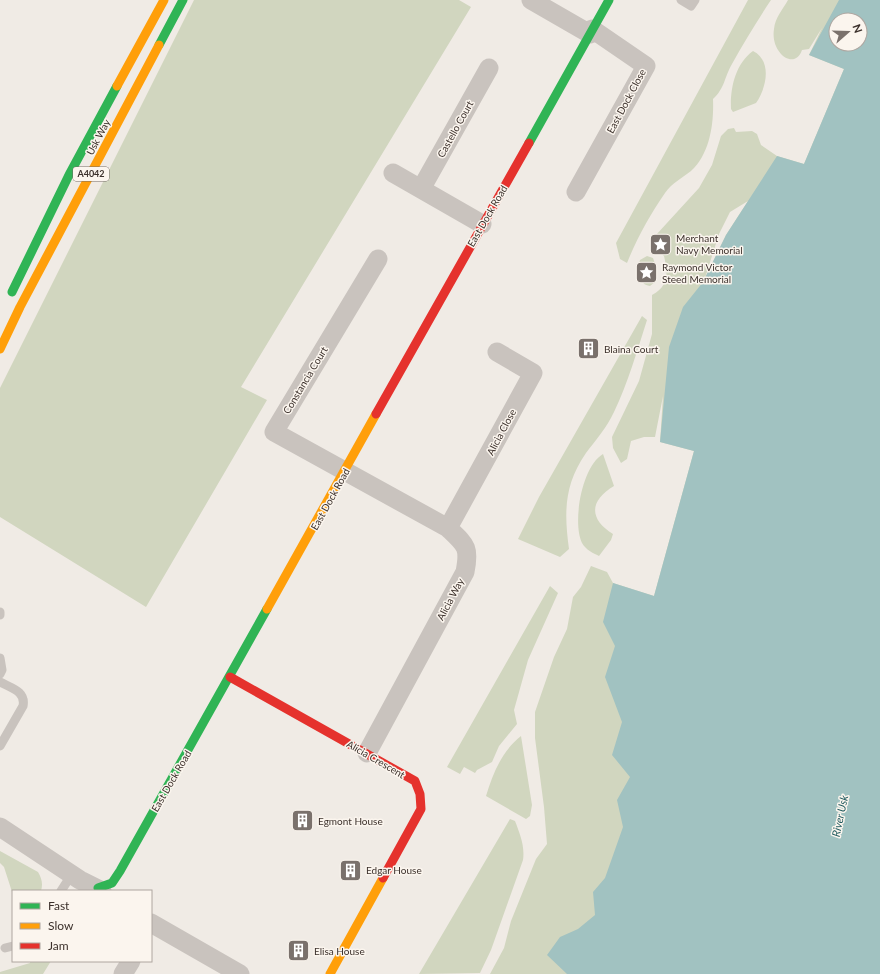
<svg xmlns="http://www.w3.org/2000/svg" width="880" height="974" font-family="Lato,sans-serif">
  <rect width="100%" height="100%" fill="#f0ebe5"/>
  <!-- green -->
  <path fill="#d1d6bf" fill-rule="evenodd" d="M194,0H459L471,7L241,387L267,400L146,607L0,517V388Z
    M748,0H771C757,21 744,42 732,64C724,78 725,88 713,99C714,123 710,154 691,171C682,178 672,183 665,193C650,215 637,238 627,263L620,259L616,243Z
    M788,0H880L677,974H490L504,948L511,921L536,859L547,844L544,807L535,738V712L554,657L567,629L573,597L581,587L591,566L607,572L613,583L654,596L694,451L660,442L663,396L655,437H644L631,441L627,459L621,463L613,448L612,437L639,381L652,334V295C669,286 668,273 664,256L654,248V240L656,235L699,188L712,165L721,136L728,129L734,128L736,132L752,131L757,134L761,145L777,156L804,164L844,69L809,55L822,28L809,49L802,50C795,71 770,53 774,29C775,18 783,9 788,0ZM836,20H860V44H836ZM748,201L726,235L705,278L719,234L730,212Z
    M753,51C773,61 766,89 756,103L733,112L731,109C730,89 735,64 753,51Z
    M647,256L653,258L657,270L656,281L650,286C638,285 637,269 640,260Z
    M642,316L647,320C637,351 628,383 614,412C607,427 596,440 586,453C564,485 564,512 569,549L560,557L518,539L539,497Z
    M603,454L614,486C589,501 589,519 613,534L611,540L599,556C593,553 586,550 582,543C572,522 582,466 603,454Z
    M550,586L558,593L528,660L514,710L517,724L499,746L492,762L477,770L475,773L464,767L460,774L447,767Z
    M521,736L532,805L530,816L526,819L486,796C493,773 502,751 521,736Z
    M510,819L515,821C520,834 525,846 523,860L491,950L480,973L419,974Z
    M0,851L38,872C42,879 43,884 41,891H13V895L4,867L0,863Z
    M30,961H51L43,974H0V972L30,963Z"/>
  <!-- water -->
  <path fill="#a1c2c1" fill-rule="evenodd" d="M839,0H880V974H567L547,955L560,937L578,929L595,915L593,892L605,878L623,827L617,800L630,777L612,755L622,722L605,677L615,646L603,622L613,583L654,596L694,451L660,442L669,347L683,307L703,282L726,235L777,156L804,164L844,69L809,55ZM836,20H860V44H836Z"/>
  <g fill="none" stroke-linecap="round" stroke-linejoin="round">
    <!-- lane -->
    <path stroke="#c9c3be" stroke-width="9" d="M681,0L691,6L695,0
      M0,612V615
      M0,658L2,670L0,674
      M0,682C11,688 26,691 23,706L0,746
      M61,891L72,874
      M5,948L13,946"/>
    <!-- street -->
    <path stroke="#c9c3be" stroke-width="19" d="M531,0L590,34
      M393,173L482,224
      M421,189L489,68
      M576,192L646,66L592,29
      M448,528L533,373L497,352
      M367,753L465,572C470,547 466,545 448,528L274,432L378,259
      M0,827L80,880L102,891
      M151,923L240,974
      M123,974L131,961"/>
    <!-- fast -->
    <path stroke="#30b455" stroke-width="9" d="M159,45L183,0
      M529,143L609,0
      M12,292L69,175L117,86
      M98,888L112,883L120,871L267,609"/>
    <!-- slow -->
    <path stroke="#ff9f0a" stroke-width="9" d="M117,86L164,0
      M0,349L20,307L159,45
      M267,609L376,414
      M330,974L383,878"/>
    <!-- jam -->
    <path stroke="#e5322d" stroke-width="9" d="M376,414L529,143
      M230,677L415,781L420,794L421,809L383,878"/>
  </g>
  <!-- icons -->
  <defs>
    <symbol id="sight-square" viewBox="-11 -11 22 22"><rect x="-9" y="-9" width="18" height="18" rx="4" fill="#7a716c" stroke="#fbf5ee"/><path d="M0-6L1.8-2.2L6-1.7L2.9 1.2L3.7 5.4L0 3.3L-3.7 5.4L-2.9 1.2L-6-1.7L-1.8-2.2Z" fill="#fff"/></symbol>
    <symbol id="building-square" viewBox="-11 -11 22 22"><rect x="-9" y="-9" width="18" height="18" rx="4" fill="#7a716c" stroke="#fbf5ee"/><path d="M-4-6H4V6H1V3H-1V6H-4ZM-2.5-4.3h1.7v1.8h-1.7ZM.8-4.3h1.7v1.8H.8ZM-2.5-1h1.7V.8h-1.7ZM.8-1h1.7V.8H.8Z" fill="#fff"/></symbol>
  </defs>
  <g fill-rule="evenodd">
    <use href="#sight-square" x="648" y="232" width="25" height="25"/>
    <use href="#sight-square" x="634" y="260" width="25" height="25"/>
    <use href="#building-square" x="576" y="336" width="25" height="25"/>
    <use href="#building-square" x="290" y="808" width="25" height="25"/>
    <use href="#building-square" x="338" y="858" width="25" height="25"/>
    <use href="#building-square" x="286" y="938" width="25" height="25"/>
  </g>
  <g text-anchor="middle" stroke-width="3" stroke-linejoin="round" paint-order="stroke">
    <!-- shield labels -->
    <rect fill="#fbf5ee" stroke="#756b66" stroke-width="1" x="73" y="167" width="36" height="14" rx="3"/>
    <g font-size="9" font-weight="bold" fill="#3b302b">
      <text x="91" y="177">A4042</text>
    </g>
    <!-- street labels -->
    <g font-size="10" fill="#3b302b" stroke="#fbf5ee">
      <text transform="translate(626 101) rotate(-62)" y="4">East Dock Close</text>
      <text transform="translate(455 129) rotate(-61)" y="4">Castello Court</text>
      <text transform="translate(98 137) rotate(-62)" y="4">Usk Way</text>
      <text transform="translate(487 216) rotate(-60)" y="4">East Dock Road</text>
      <text transform="translate(305 380) rotate(-59)" y="4">Constancia Court</text>
      <text transform="translate(501 432) rotate(-62)" y="4">Alicia Close</text>
      <text transform="translate(330 499) rotate(-61)" y="4">East Dock Road</text>
      <text transform="translate(450 599) rotate(-62)" y="4">Alicia Way</text>
      <text transform="translate(376 759) rotate(30)" y="4">Alicia Crescent</text>
      <text transform="translate(171 781) rotate(-60)" y="4">East Dock Road</text>
    </g>
    <!-- poi labels -->
    <g font-size="10" fill="#3b302b" stroke="#fbf5ee" text-anchor="start">
      <text x="676" y="242">Merchant<tspan x="676" dy="12">Navy Memorial</tspan></text>
      <text x="662" y="271">Raymond Victor<tspan x="662" dy="12">Steed Memorial</tspan></text>
      <text x="604" y="353">Blaina Court</text>
      <text x="318" y="825">Egmont House</text>
      <text x="366" y="874">Edgar House</text>
      <text x="314" y="955">Elisa House</text>
    </g>
    <!-- water labels -->
    <g font-size="11" font-style="italic" fill="#1f5a5e" stroke="#fbf5ee">
      <text transform="translate(840 816) rotate(-78)" y="4">River Usk</text>
    </g>
  </g>
  <!-- legend -->
  <rect x="12" y="890" width="140" height="72" fill="#fbf5ee" stroke="#aea6a0"/>
  <rect x="20" y="903" width="20" height="6" fill="#30b455" stroke="#aea6a0"/>
  <text x="48" y="910" font-size="12" fill="#3b302b">Fast</text>
  <rect x="20" y="923" width="20" height="6" fill="#ff9f0a" stroke="#aea6a0"/>
  <text x="48" y="930" font-size="12" fill="#3b302b">Slow</text>
  <rect x="20" y="943" width="20" height="6" fill="#e5322d" stroke="#aea6a0"/>
  <text x="48" y="950" font-size="12" fill="#3b302b">Jam</text>
  <!-- north arrow -->
  <g transform="translate(848 32) rotate(70)"><circle r="19" fill="#fbf5ee" stroke="#aea6a0"/>
  <path d="M0-3L7 15L0 10L-7 15Z" fill="#7a716c"/>
  <text y="-6" font-size="11" font-weight="bold" text-anchor="middle" fill="#3b302b">N</text>
  </g>
</svg>
